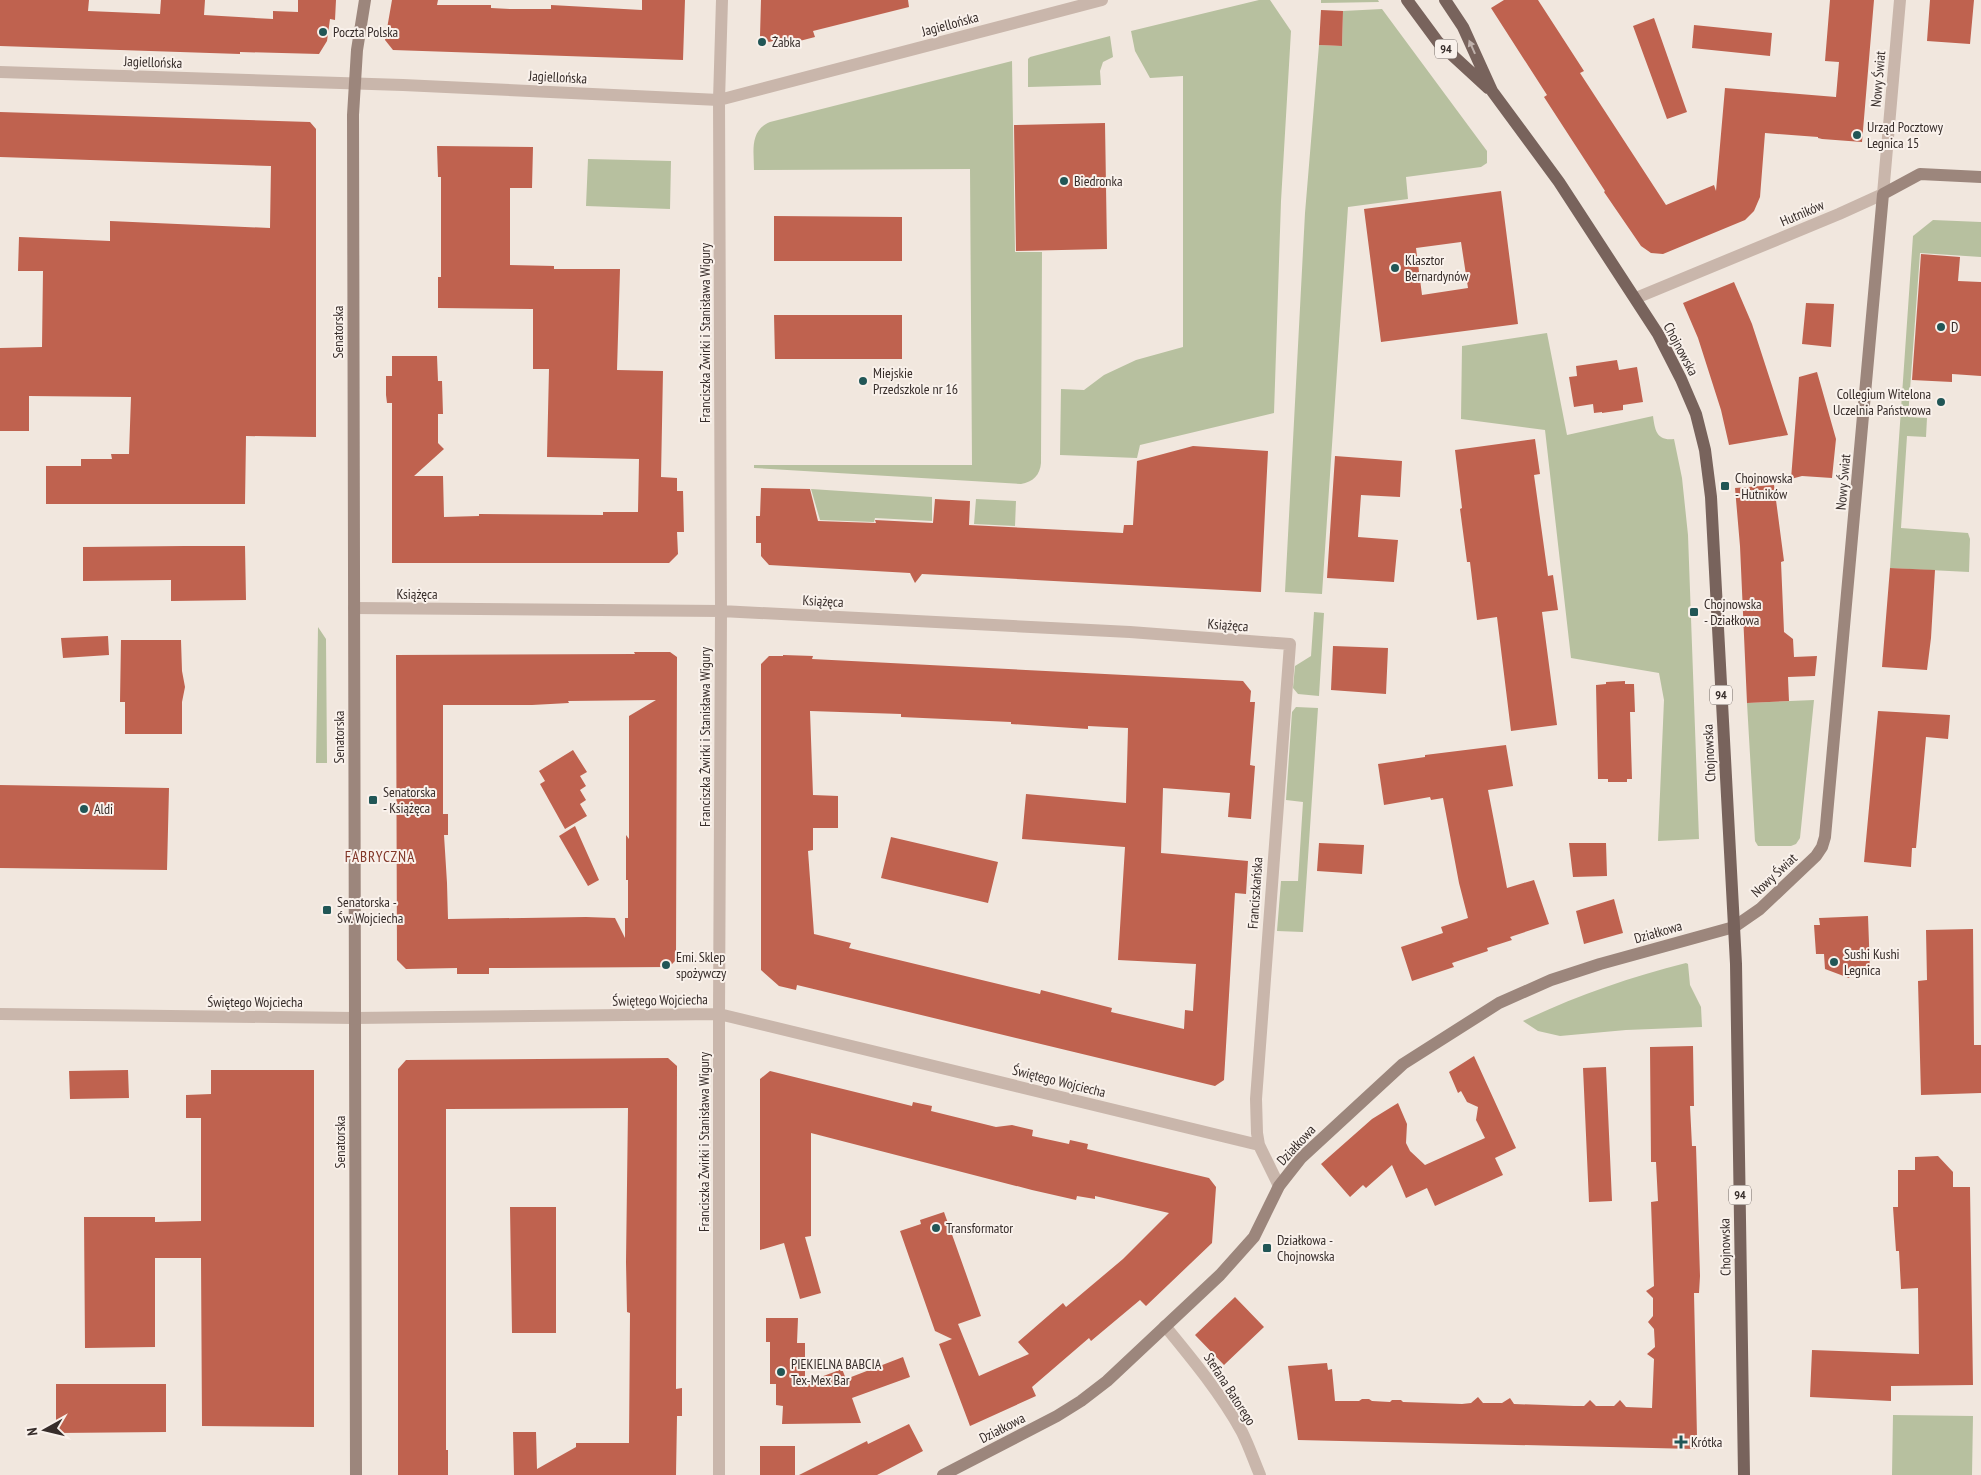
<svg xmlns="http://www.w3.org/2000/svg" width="1981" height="1475" font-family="'PT Sans Narrow',sans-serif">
  <rect width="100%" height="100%" fill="#f1e7de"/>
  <!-- green -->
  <path fill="#b7c09f" d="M1259,0H1270L1291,31L1281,201L1274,413L1140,445L1137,458L1060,455L1061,389L1084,390L1104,375L1136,360L1183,347V76L1150,78L1135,51L1131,31Z
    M1321,0H1378L1379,2L1321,3Z
    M1382,9L1487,151V163L1481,167L1406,177L1408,199L1348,207L1322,594L1285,592L1305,213L1319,45L1342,46L1343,11Z
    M1110,36L1113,57L1103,62L1100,71L1101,85L1028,87V59L1030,57Z
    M1012,61L1015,252H1042L1041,463C1040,475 1033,482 1021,484L754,468V465H972L970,169L754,170C754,152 749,131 770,122Z
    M588,159L671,161L670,209L586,206Z
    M1933,220L1981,222V257L1920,253L1908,417L1927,418L1926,437L1907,436L1901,528L1968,533L1970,539L1969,572L1890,568L1913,236Z
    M1547,333L1567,435L1653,416C1655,431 1657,441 1674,439L1682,478L1688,535L1699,839L1658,841L1664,700L1659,673L1571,658L1545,430L1461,419L1462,346Z
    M811,489L932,497V521L875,518L874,522L820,520Z
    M976,499L1016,501L1015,526L974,524Z
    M1314,612L1324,613L1319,696L1298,694L1293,688L1295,666L1311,656Z
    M318,627L326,639L327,763H316Z
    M1814,700L1800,838L1796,844L1791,846H1758L1755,841L1747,703Z
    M1296,707L1318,708L1303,932L1277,931L1281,881H1298L1303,802L1286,800L1292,712Z
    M1686,963L1688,964L1690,985L1701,1007L1702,1027L1626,1030L1560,1036L1538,1031L1523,1021C1576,996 1630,977 1686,963Z
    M1893,1415L1973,1416L1972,1475H1892Z"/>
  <!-- building -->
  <path fill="#bf624f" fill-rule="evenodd" d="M0,0H89L88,11L160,14L161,0H205L204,15L273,19V11L298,12V0H336L335,20L330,19L327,41L319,54L240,52V54L0,46Z
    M392,0H438L437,5H491V8L510,9H551V5L642,10V0H685L683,60L393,50L385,40Z
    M761,0H908L909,7L813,31L815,37L788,44L786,38L769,42L760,36Z
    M1504,0H1538L1584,71L1580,73L1666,205L1714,185L1716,191L1725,88L1836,97L1839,62L1825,61L1830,0H1874L1862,142L1822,139L1818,138V137L1765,133L1760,197L1754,211L1745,220L1663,254L1651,253L1641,246L1604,192L1605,191L1544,97L1547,95L1491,8Z
    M1930,0H1974L1970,44L1927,41Z
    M1321,10L1343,11L1342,46L1319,45Z
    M1654,18L1687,112L1667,119L1633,26Z
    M1694,25L1772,33L1770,56L1692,48Z
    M0,112L310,122L316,129V437L246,436L245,504H46V466H81V459H112L111,454H129L131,397L29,396V431H0V348L42,347L43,271H18L19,237L110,241V221L270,228L271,166L0,157Z
    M1105,123L1107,249L1016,251L1014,125Z
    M437,146L533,147L532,188H510V265L554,266V269H620L617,370L663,371L661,477L677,478V491H683L684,532H677L678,554L669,563H392V403H387L386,395V376H392V356H437L438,381H442L443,414H438V443L444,449L414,476H443L444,517L479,516V514L603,515V512H638L639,459L547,457L549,369H533V309L438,308V277H441V177H438Z
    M1501,191L1518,324L1381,342L1364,209ZM1461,242L1468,288L1422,295L1416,248Z
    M774,216L902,217V261H774Z
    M1921,254L1960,257L1958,281L1981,282V376L1952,374V382L1912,380Z
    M1734,282L1752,324L1788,435L1729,445L1721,410L1698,338L1683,303Z
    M1806,303L1834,304L1831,347L1802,344Z
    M774,315H902V359H775Z
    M1617,360L1619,370L1637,367L1643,402L1623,405V410L1602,413V412L1594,413L1593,404L1574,407L1569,377L1577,376L1576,366Z
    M1817,372L1836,439L1832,478L1802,476L1791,479L1799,377Z
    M1535,439L1540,474L1534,475L1548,576L1553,575L1558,610L1542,612L1557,725L1511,731L1497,617L1477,620L1470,562H1467L1460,509L1462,508L1455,450Z
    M1193,446L1268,451L1261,592L922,574L915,583L910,573L769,565L761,556V543H756V516H760L761,488L810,489L818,521L876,523L875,520L933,523L935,499L952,500L970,501L969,525L1123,533L1124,525H1133L1137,461Z
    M1335,456L1402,461L1400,497L1361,495L1358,537L1398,540L1394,582L1327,578Z
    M1774,485L1784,561L1781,562L1784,632L1793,639L1794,657L1817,656L1815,676L1788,677L1789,701L1747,703L1740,546L1735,488Z
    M184,546H245L246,600L171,601V580L83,581V547Z
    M1890,568L1935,570L1931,638L1927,670L1882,667Z
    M108,636L109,655L63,658L61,638Z
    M121,640H181L182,671L185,687L182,702V734H125V702H120Z
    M1333,646L1388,648L1386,694L1331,690Z
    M634,652H670L677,657L676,960L669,967L489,968V974H457V968L406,969L397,960L396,655L635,654ZM656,700L629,716V839L626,835V880H628V918H625V938L615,918L586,917L448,919L447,883L444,835H448V814H443V705H532L569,703L568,701Z
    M783,655L813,656L812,659L1243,681L1251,691L1250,702H1255L1250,765L1255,766L1251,819L1228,817L1230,793L1163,788L1161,853L1248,861L1246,894L1235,893L1224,1080L1215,1086L797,985L796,990L779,986L761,970V664L769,656H783ZM810,711L901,714V717L1011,722V724L1088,729V726L1128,728L1126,803L1026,794L1022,839L1125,847L1118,960L1196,964L1193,1011L1185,1010L1184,1029L1111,1012L1112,1008L1041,990L1040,994L849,948L851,943L814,934L808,851L813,850V828H838V796L813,795Z
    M1625,681V684H1634L1635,712H1630L1632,779H1627V782H1608V779H1598L1596,685L1606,684V682Z
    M1878,711L1950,715L1948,739L1926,737L1916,848H1912L1911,867L1864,862Z
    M1506,745L1513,786L1488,790L1507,888L1534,880L1549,924L1510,937L1512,940L1487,948L1488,951L1452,963L1454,967L1412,981L1401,947L1443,933L1441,927L1468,918L1459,883L1443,798L1431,800L1430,797L1384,805L1378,764L1425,757V755Z
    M573,750L587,772L580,776L586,786L580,790L586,800L580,804L587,816L565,829L540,784L545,781L539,771Z
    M0,785L169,788L167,870L0,868Z
    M575,826L599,880L588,886L559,836Z
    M891,837L998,862L988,903L881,878Z
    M1319,843L1364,845L1362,874L1317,871Z
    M1569,843H1606L1607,876L1573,877Z
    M1614,899L1623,933L1584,944L1576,911Z
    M1868,916L1870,971L1852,972L1849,978L1825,969L1824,954H1816L1814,925H1820L1819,918Z
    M1973,929L1974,1045H1981V1093L1921,1095L1918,981L1927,980L1926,930Z
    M1693,1046L1694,1106H1690L1692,1146H1696L1700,1276L1699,1293H1694L1697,1438L1695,1449L1298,1440L1288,1366L1327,1363L1328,1370L1332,1369L1335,1401H1359L1362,1399H1369L1372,1401L1390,1402L1392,1400H1401L1403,1402L1462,1404L1471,1403L1478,1397L1483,1403H1502L1510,1398L1514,1404L1574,1406H1584L1590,1400L1596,1406H1614L1620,1400L1626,1407L1652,1408L1654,1359L1647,1354L1655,1347L1654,1329L1648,1322L1653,1316V1298L1646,1291L1654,1286L1651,1202L1658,1201L1656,1162H1651L1650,1047Z
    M1474,1056L1516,1148L1495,1158L1503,1175L1435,1206L1427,1188L1406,1198L1392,1165L1366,1188L1363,1185L1350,1197L1321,1164L1372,1119L1398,1103L1407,1124L1406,1143L1410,1151L1425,1165L1485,1138L1476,1120L1478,1107L1467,1102L1461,1091L1458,1093L1449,1072Z
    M668,1058L677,1066L676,1389L682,1388V1416H677L676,1475H514L513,1432H536L537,1469L576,1447V1443H629L630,1313L627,1312L626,1262L628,1108L446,1109V1450H448V1475H398V1069L406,1060Z
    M1606,1067L1612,1201L1589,1202L1583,1068Z
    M128,1070L129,1098L70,1099L69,1071Z
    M211,1070H314V1427L202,1426L201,1258H155V1347L85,1348L84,1217H155V1222L201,1221V1118H186V1095L211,1094Z
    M770,1071L912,1106L913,1102L932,1106L931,1111L996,1127L1012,1125L1033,1130L1032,1136L1069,1144L1070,1140L1088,1144L1087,1149L1209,1178L1216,1187L1212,1243L1146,1306L1140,1300L1091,1341L1089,1338L1032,1387L1036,1396L970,1426L939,1344L952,1339L935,1331L900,1231L921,1224L920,1220L944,1212L981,1316L958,1324L979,1376L1029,1354L1018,1342L1063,1303L1066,1307L1123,1259L1169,1213L1095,1196V1199L1077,1196L1076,1200L1032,1190L811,1133V1236L805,1237L821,1293L800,1299L784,1243L760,1250V1079Z
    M1938,1156L1953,1172V1187H1970L1973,1385L1891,1386V1401L1810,1397L1812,1350L1919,1354L1918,1288L1901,1289L1899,1251H1896L1893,1207H1898V1170H1915V1157Z
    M510,1207H556V1333H512Z
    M1235,1297L1264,1327L1224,1365L1195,1335Z
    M766,1318H798L797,1343H805V1383L842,1369L846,1379L903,1357L910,1377L852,1398L861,1423L782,1424L783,1406L776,1405V1384H770V1342H766Z
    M56,1384H166V1432L56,1433Z
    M909,1424L923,1451L877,1475H799L867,1441L868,1444Z
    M760,1446H795V1475H760Z"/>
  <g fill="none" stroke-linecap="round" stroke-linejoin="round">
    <!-- street -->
    <path stroke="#c9b6ab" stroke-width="12" d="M0,72L403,85L719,100L1102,0
      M1636,298L1839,214L1883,194L1900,0
      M354,608L721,611L1130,632L1290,644L1256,1099L1257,1133L1259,1145
      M0,1014L354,1018L719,1014L1259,1145L1279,1186
      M1165,1326C1193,1360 1221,1394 1242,1432C1249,1446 1254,1461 1260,1475
      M719,1475V1014L721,611L719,100L722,0"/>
    <!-- secondary -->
    <path stroke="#9c867c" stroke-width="12" d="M356,1475L353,115L357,50L365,0
      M943,1475L1057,1416L1081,1401L1107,1381L1220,1275L1254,1237L1279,1186L1301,1158L1403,1064L1499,1003L1551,980L1600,964L1734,927L1760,909L1816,856L1822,847L1825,837L1883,194L1920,174L1981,177"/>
    <!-- primary -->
    <path stroke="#78635c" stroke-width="12" d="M1407,0L1438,42L1488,88
      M1445,0L1463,27L1492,91L1559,182L1658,334L1681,379L1696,414L1705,450L1711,497L1736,964L1744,1475"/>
  </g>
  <!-- one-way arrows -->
  <defs><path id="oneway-solid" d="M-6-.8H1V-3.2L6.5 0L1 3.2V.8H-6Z" transform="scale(1.25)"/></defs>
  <use fill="#bfb1ab" href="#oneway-solid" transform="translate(1472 47) rotate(-114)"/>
  <!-- markers -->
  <g fill="#215656" stroke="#f9f1eb" stroke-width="2">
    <circle cx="323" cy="32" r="5"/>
    <circle cx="762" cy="42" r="5"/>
    <circle cx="1857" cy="135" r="5"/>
    <circle cx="1064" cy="181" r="5"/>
    <circle cx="1395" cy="268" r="5"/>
    <circle cx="1941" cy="327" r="5"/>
    <circle cx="863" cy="381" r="5"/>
    <circle cx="1941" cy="402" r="5"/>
    <rect x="1720" y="481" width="10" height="10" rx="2.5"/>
    <rect x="1689" y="607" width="10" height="10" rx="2.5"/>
    <rect x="368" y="795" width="10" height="10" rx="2.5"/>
    <circle cx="84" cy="809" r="5"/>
    <rect x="322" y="905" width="10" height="10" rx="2.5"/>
    <circle cx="1834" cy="962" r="5"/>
    <circle cx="666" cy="965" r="5"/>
    <circle cx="936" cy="1228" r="5"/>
    <rect x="1262" y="1243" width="10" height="10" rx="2.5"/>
    <circle cx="781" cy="1372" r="5"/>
    <path d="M1678.5 1434.5h5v5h5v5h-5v5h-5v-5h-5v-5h5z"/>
  </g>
  <g text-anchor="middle" stroke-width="4" stroke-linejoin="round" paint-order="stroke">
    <!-- shield labels -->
    <g fill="#f9f1eb" stroke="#716864" stroke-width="1">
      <rect x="1435" y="39.5" width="22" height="19" rx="4"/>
      <rect x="1710" y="685.5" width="22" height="19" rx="4"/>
      <rect x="1729" y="1185.5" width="22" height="19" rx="4"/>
    </g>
    <g font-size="12" font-weight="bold" fill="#372d2a">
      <text x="1446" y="53">94</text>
      <text x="1721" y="699">94</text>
      <text x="1740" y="1199">94</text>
    </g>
    <!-- street labels -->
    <g font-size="14" fill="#372d2a" stroke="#f9f1eb">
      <text transform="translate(950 24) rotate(-15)" y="5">Jagiellońska</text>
      <text transform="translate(153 62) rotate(2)" y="5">Jagiellońska</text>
      <text transform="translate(558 77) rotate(3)" y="5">Jagiellońska</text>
      <text transform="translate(1878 79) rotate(-85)" y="5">Nowy Świat</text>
      <text transform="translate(1802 213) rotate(-23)" y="5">Hutników</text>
      <text transform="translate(338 332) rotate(-90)" y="5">Senatorska</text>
      <text transform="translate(705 333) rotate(-90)" y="5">Franciszka Żwirki i Stanisława Wigury</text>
      <text transform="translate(1681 349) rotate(62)" y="5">Chojnowska</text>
      <text transform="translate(1843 482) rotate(-85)" y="5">Nowy Świat</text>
      <text x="417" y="599">Książęca</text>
      <text transform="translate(823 601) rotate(3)" y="5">Książęca</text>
      <text transform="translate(1228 625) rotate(4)" y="5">Książęca</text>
      <text transform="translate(339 737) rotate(-90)" y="5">Senatorska</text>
      <text transform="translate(705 737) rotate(-90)" y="5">Franciszka Żwirki i Stanisława Wigury</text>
      <text transform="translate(1709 753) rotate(-93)" y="5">Chojnowska</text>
      <text transform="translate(1774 875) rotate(-43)" y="5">Nowy Świat</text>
      <text transform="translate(1255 893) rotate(-86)" y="5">Franciszkańska</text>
      <text transform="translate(1658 932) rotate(-16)" y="5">Działkowa</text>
      <text transform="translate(660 1000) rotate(-1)" y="5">Świętego Wojciecha</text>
      <text x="255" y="1007">Świętego Wojciecha</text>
      <text transform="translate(1059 1081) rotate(14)" y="5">Świętego Wojciecha</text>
      <text transform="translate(340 1142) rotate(-90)" y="5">Senatorska</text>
      <text transform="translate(704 1142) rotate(-90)" y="5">Franciszka Żwirki i Stanisława Wigury</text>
      <text transform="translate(1296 1145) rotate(-47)" y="5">Działkowa</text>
      <text transform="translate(1725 1247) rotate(-91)" y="5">Chojnowska</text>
      <text transform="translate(1230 1389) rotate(57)" y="5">Stefana Batorego</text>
      <text transform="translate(1002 1428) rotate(-27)" y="5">Działkowa</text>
    </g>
    <!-- poi labels -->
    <g font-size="14" fill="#372d2a" stroke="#f9f1eb" text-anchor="start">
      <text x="333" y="37">Poczta Polska</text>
      <text x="772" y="47">Żabka</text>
      <text x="1867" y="132">Urząd Pocztowy<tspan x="1867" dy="16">Legnica 15</tspan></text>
      <text x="1074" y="186">Biedronka</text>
      <text x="1405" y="265">Klasztor<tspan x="1405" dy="16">Bernardynów</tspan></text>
      <text x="1951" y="332">D</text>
      <text x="873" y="378">Miejskie<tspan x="873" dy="16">Przedszkole nr 16</tspan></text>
      <text x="1931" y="399" text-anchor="end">Collegium Witelona<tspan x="1931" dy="16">Uczelnia Państwowa</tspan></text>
      <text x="1735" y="483">Chojnowska<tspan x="1735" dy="16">- Hutników</tspan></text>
      <text x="1704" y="609">Chojnowska<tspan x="1704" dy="16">- Działkowa</tspan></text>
      <text x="383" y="797">Senatorska<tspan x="383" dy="16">- Książęca</tspan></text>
      <text x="94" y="814">Aldi</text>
      <text x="337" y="907">Senatorska -<tspan x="337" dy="16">Św. Wojciecha</tspan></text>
      <text x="1844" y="959">Sushi Kushi<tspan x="1844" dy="16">Legnica</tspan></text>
      <text x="676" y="962">Emi. Sklep<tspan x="676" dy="16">spożywczy</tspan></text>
      <text x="946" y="1233">Transformator</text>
      <text x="1277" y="1245">Działkowa -<tspan x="1277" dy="16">Chojnowska</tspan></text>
      <text x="791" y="1369">PIEKIELNA BABCIA<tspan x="791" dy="16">Tex-Mex Bar</tspan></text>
      <text x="1691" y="1447">Krótka</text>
    </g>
    <!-- neighbourhood labels -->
    <g font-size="15" letter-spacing="1" fill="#813627" stroke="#f9f1eb">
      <text x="380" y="862">FABRYCZNA</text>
    </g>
  </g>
  <!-- north arrow -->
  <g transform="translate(45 1430) rotate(262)" stroke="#f9f1eb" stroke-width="4" paint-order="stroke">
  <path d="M0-4L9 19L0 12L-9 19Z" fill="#372d2a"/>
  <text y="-8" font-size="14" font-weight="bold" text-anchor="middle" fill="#372d2a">N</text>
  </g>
</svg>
